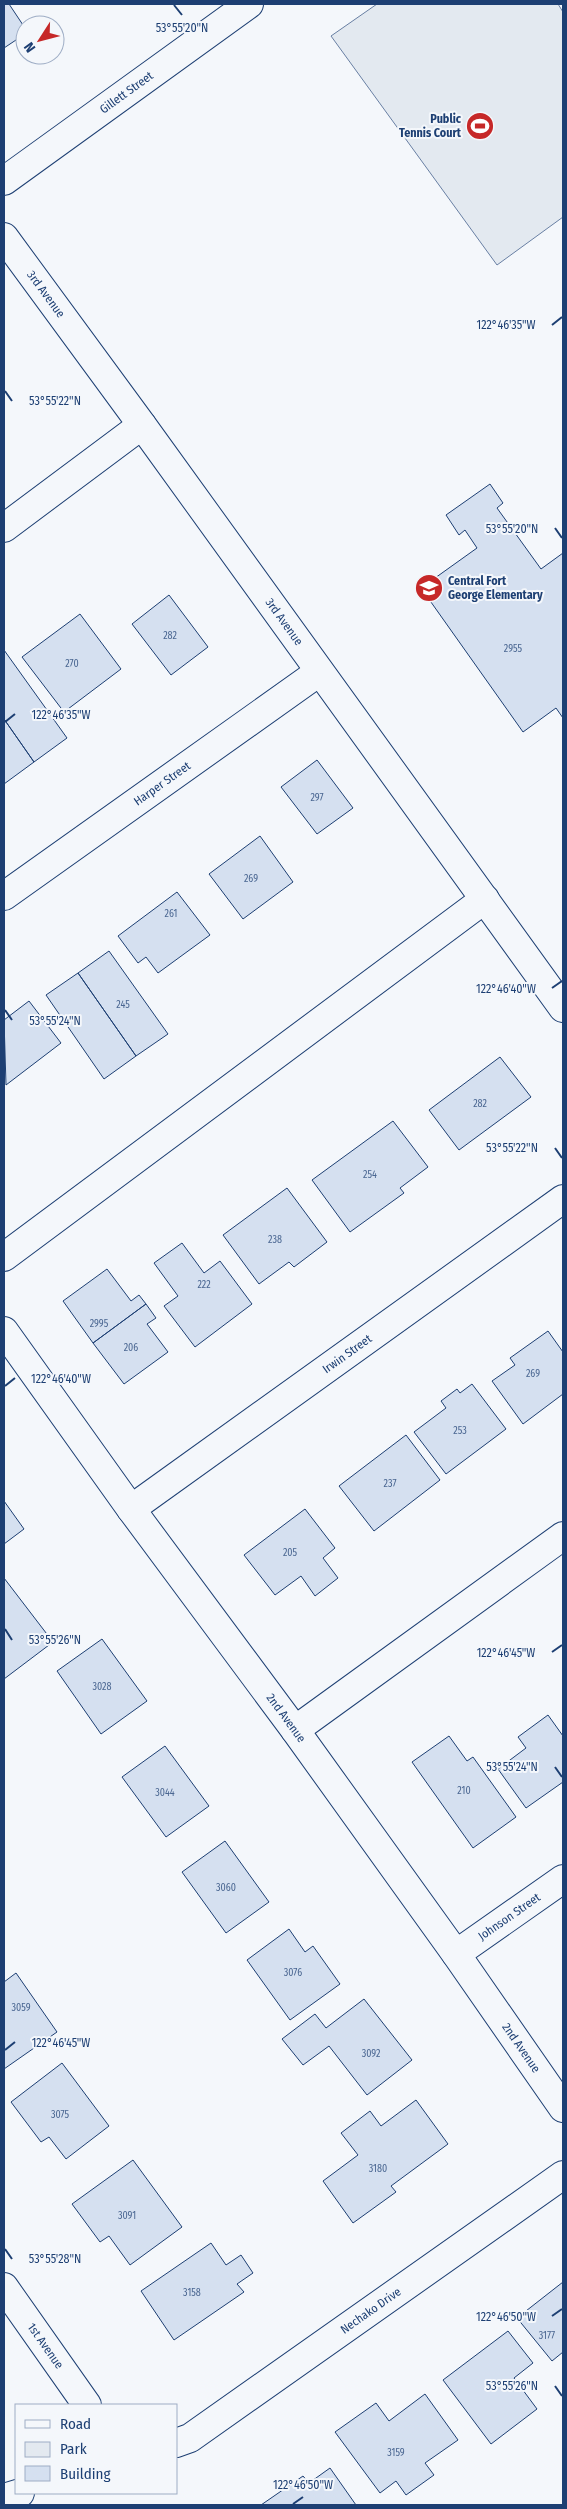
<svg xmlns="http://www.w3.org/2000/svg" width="567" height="2509" font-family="'Fira Sans Condensed',sans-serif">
  <rect width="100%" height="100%" fill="#f4f7fb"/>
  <!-- green -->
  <path fill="#e3e9f0" stroke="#687fa3" d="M377,4H558L563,12V217L497,265L331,36Z"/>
  <!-- building -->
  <path fill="#d5e0f0" stroke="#1d3f73" d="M4,4H9L25,28V34L4,48Z
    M490,484L503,503L497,508L541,569L563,553V718L556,708L523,732L421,588L477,548L465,530L459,535L446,515Z
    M169,595L208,647L171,675L132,624Z
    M80,614L121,669L64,712L22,657Z
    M4,650L67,738L34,762L4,719Z
    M4,719L34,762L4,784Z
    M317,760L353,808L317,834L281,787Z
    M260,836L293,882L243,919L209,874Z
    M177,892L210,935L158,973L146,957L138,963L118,936Z
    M109,951L168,1034L136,1056L78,973Z
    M78,973L136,1056L104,1079L46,995Z
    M29,1001L61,1043L6,1085L4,1020Z
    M500,1057L531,1097L459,1150L429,1110Z
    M393,1121L428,1167L400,1188L404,1193L350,1232L312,1180Z
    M287,1188L327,1242L294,1267L289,1262L259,1284L223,1235Z
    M182,1243L204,1273L220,1261L252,1304L195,1347L164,1306L178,1296L154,1263Z
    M107,1269L131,1301L139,1295L146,1304L93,1343L63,1301Z
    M146,1304L156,1318L147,1324L168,1352L124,1384L93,1343Z
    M548,1331L563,1352V1394L523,1424L492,1381L515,1365L510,1358Z
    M472,1384L506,1429L446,1474L414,1432L446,1408L441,1401L457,1389L460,1393Z
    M406,1435L440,1480L374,1531L339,1486Z
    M4,1501L24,1529L4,1544Z
    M305,1509L335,1548L323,1558L338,1578L315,1596L301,1576L275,1595L244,1555Z
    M4,1578L53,1642L4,1679Z
    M102,1639L147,1701L101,1734L57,1671Z
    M548,1715L563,1736V1782L526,1808L498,1769L526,1748L518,1737Z
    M449,1736L467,1761L473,1757L516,1817L473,1848L412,1762Z
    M165,1746L209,1806L166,1837L122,1777Z
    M225,1841L269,1902L226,1933L182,1872Z
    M289,1929L305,1952L313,1946L340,1984L290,2020L247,1960Z
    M16,1973L57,2032L4,2069V1982Z
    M364,1999L412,2060L367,2095L329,2046L303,2065L282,2039L315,2014L326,2028Z
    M62,2063L109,2126L66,2159L49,2137L41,2142L11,2102Z
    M416,2100L448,2144L391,2186L396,2192L353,2223L323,2181L358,2155L341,2133L370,2111L381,2126Z
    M133,2160L182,2227L130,2265L109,2236L100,2242L72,2204Z
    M211,2243L226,2265L241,2255L253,2273L237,2284L244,2292L174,2340L141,2291Z
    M563,2282V2352L552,2361L517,2318Z
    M508,2331L533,2363L514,2378L537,2409L491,2444L443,2380Z
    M425,2394L458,2440L425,2463L434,2475L406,2495L396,2481L380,2493L335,2432L376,2403L389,2421Z
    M330,2468L356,2505H261L303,2476L309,2483Z"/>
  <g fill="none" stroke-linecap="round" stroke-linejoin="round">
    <defs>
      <g id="minor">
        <path id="s1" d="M4,181L249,4"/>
        <path id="s2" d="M4,237L142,425L563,1008"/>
        <path d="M4,528L142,425"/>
        <path id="s3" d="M4,896L319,672"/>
        <path d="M4,1257L485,899"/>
        <path id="s4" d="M4,1331L131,1509L295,1730L456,1954L563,2108"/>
        <path id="s5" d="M131,1509L563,1199"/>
        <path d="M295,1730L563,1536"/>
        <path id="s6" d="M456,1954L563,1879"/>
        <path id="s7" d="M4,2287L87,2405"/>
        <path id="s8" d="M176,2443L190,2438L563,2175"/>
        <path d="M4,2498L20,2493"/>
      </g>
    </defs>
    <!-- minor casing -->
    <use href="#minor" stroke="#1d3f73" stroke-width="30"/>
    <!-- minor -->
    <use href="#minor" stroke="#f4f7fb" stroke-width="28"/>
  </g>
  <!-- ticks -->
  <path fill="none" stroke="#1d3f73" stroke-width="2" d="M174,5L182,15M552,325L562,317M5,391L12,401M555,528L562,538M5,722L15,714M552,988L562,981M5,1010L12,1020M555,1148L562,1158M5,1386L15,1378M5,1629L12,1640M552,1652L562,1645M555,1767L562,1777M5,2050L15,2042M5,2249L12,2259M552,2316L562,2309M555,2386L562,2396M293,2504L303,2497"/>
  <!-- icons -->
  <defs>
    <symbol id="stadium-disc" viewBox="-11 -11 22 22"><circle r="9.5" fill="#c62828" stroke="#f4f7fb"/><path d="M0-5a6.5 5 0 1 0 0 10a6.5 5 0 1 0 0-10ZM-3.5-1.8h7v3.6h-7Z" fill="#fff"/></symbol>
    <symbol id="school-disc" viewBox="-11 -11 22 22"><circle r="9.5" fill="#c62828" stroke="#f4f7fb"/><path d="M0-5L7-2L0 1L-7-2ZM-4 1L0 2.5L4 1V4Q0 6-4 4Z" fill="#fff"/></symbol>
  </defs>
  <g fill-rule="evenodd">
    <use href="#stadium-disc" x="464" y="110" width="32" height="32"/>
    <use href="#school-disc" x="413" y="572" width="32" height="32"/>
  </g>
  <g text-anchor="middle" stroke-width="4" stroke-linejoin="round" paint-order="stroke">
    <!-- number labels -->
    <g font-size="10" fill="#4b6792">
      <text x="170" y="639">282</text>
      <text x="513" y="652">2955</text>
      <text x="72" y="667">270</text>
      <text x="317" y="801">297</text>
      <text x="251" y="882">269</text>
      <text x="171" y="917">261</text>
      <text x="123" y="1008">245</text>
      <text x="480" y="1107">282</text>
      <text x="370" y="1178">254</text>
      <text x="275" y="1243">238</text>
      <text x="204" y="1288">222</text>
      <text x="99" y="1327">2995</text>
      <text x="131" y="1351">206</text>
      <text x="533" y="1377">269</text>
      <text x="460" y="1434">253</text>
      <text x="390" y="1487">237</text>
      <text x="290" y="1556">205</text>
      <text x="102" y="1690">3028</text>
      <text x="464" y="1794">210</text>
      <text x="165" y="1796">3044</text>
      <text x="226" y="1891">3060</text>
      <text x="293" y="1976">3076</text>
      <text x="21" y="2011">3059</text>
      <text x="371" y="2057">3092</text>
      <text x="60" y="2118">3075</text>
      <text x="378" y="2172">3180</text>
      <text x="127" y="2219">3091</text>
      <text x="192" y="2296">3158</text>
      <text x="547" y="2339">3177</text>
      <text x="396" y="2456">3159</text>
    </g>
    <!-- street labels -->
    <g font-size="12" fill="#1d3f73" stroke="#f4f7fb">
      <text dy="4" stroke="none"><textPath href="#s1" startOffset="151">Gillett Street</textPath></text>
      <text dy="4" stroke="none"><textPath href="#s2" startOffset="71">3rd Avenue</textPath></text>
      <text dy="4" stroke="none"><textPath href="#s2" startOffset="476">3rd Avenue</textPath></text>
      <text dy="4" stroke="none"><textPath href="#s3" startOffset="194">Harper Street</textPath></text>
      <text dy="4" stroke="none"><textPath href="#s5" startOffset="266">Irwin Street</textPath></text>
      <text dy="4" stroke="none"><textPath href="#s4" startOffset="479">2nd Avenue</textPath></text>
      <text dy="4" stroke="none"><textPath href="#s6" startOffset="65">Johnson Street</textPath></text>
      <text dy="4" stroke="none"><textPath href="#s4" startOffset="884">2nd Avenue</textPath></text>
      <text dy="4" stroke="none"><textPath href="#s8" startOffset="236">Nechako Drive</textPath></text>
      <text dy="4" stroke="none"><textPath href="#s7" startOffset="72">1st Avenue</textPath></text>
    </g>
    <!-- poi labels -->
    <g font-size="12" font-weight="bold" fill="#1d3f73" stroke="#f4f7fb" text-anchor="end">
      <text x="461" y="123">Public<tspan x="461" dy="14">Tennis Court</tspan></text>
      <text x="448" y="585" text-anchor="start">Central Fort<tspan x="448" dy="14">George Elementary</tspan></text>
    </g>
  </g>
  <g font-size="12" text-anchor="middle" fill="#1d3f73" stroke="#f4f7fb" stroke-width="4" stroke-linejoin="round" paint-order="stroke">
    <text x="182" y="32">53°55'20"N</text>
    <text x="506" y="329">122°46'35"W</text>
    <text x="55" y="405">53°55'22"N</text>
    <text x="512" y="533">53°55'20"N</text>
    <text x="61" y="719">122°46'35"W</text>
    <text x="506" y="993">122°46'40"W</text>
    <text x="55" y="1025">53°55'24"N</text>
    <text x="512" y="1152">53°55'22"N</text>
    <text x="61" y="1383">122°46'40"W</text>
    <text x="55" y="1644">53°55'26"N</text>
    <text x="506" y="1657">122°46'45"W</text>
    <text x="512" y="1771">53°55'24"N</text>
    <text x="61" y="2047">122°46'45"W</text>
    <text x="55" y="2263">53°55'28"N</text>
    <text x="506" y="2321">122°46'50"W</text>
    <text x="512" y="2390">53°55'26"N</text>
    <text x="303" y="2489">122°46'50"W</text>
  </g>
  <!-- border -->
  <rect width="567" height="2509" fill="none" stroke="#1d3f73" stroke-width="10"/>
  <!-- legend -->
  <rect x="15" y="2404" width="162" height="90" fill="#f4f7fb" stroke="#9eadc5"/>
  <rect x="25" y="2420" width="25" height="8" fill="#f4f7fb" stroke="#9eadc5"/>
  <text x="60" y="2429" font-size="15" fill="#1d3f73">Road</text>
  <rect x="25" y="2442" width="25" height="15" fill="#e3e9f0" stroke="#9eadc5"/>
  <text x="60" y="2454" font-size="15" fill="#1d3f73">Park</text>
  <rect x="25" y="2466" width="25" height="15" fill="#d5e0f0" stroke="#9eadc5"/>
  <text x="60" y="2479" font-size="15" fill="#1d3f73">Building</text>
  <!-- north arrow -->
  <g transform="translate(40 40) rotate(234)"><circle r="24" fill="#f4f7fb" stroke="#9eadc5"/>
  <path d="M0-4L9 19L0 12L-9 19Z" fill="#c62828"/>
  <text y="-8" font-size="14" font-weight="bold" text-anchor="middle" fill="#1d3f73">N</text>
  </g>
</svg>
